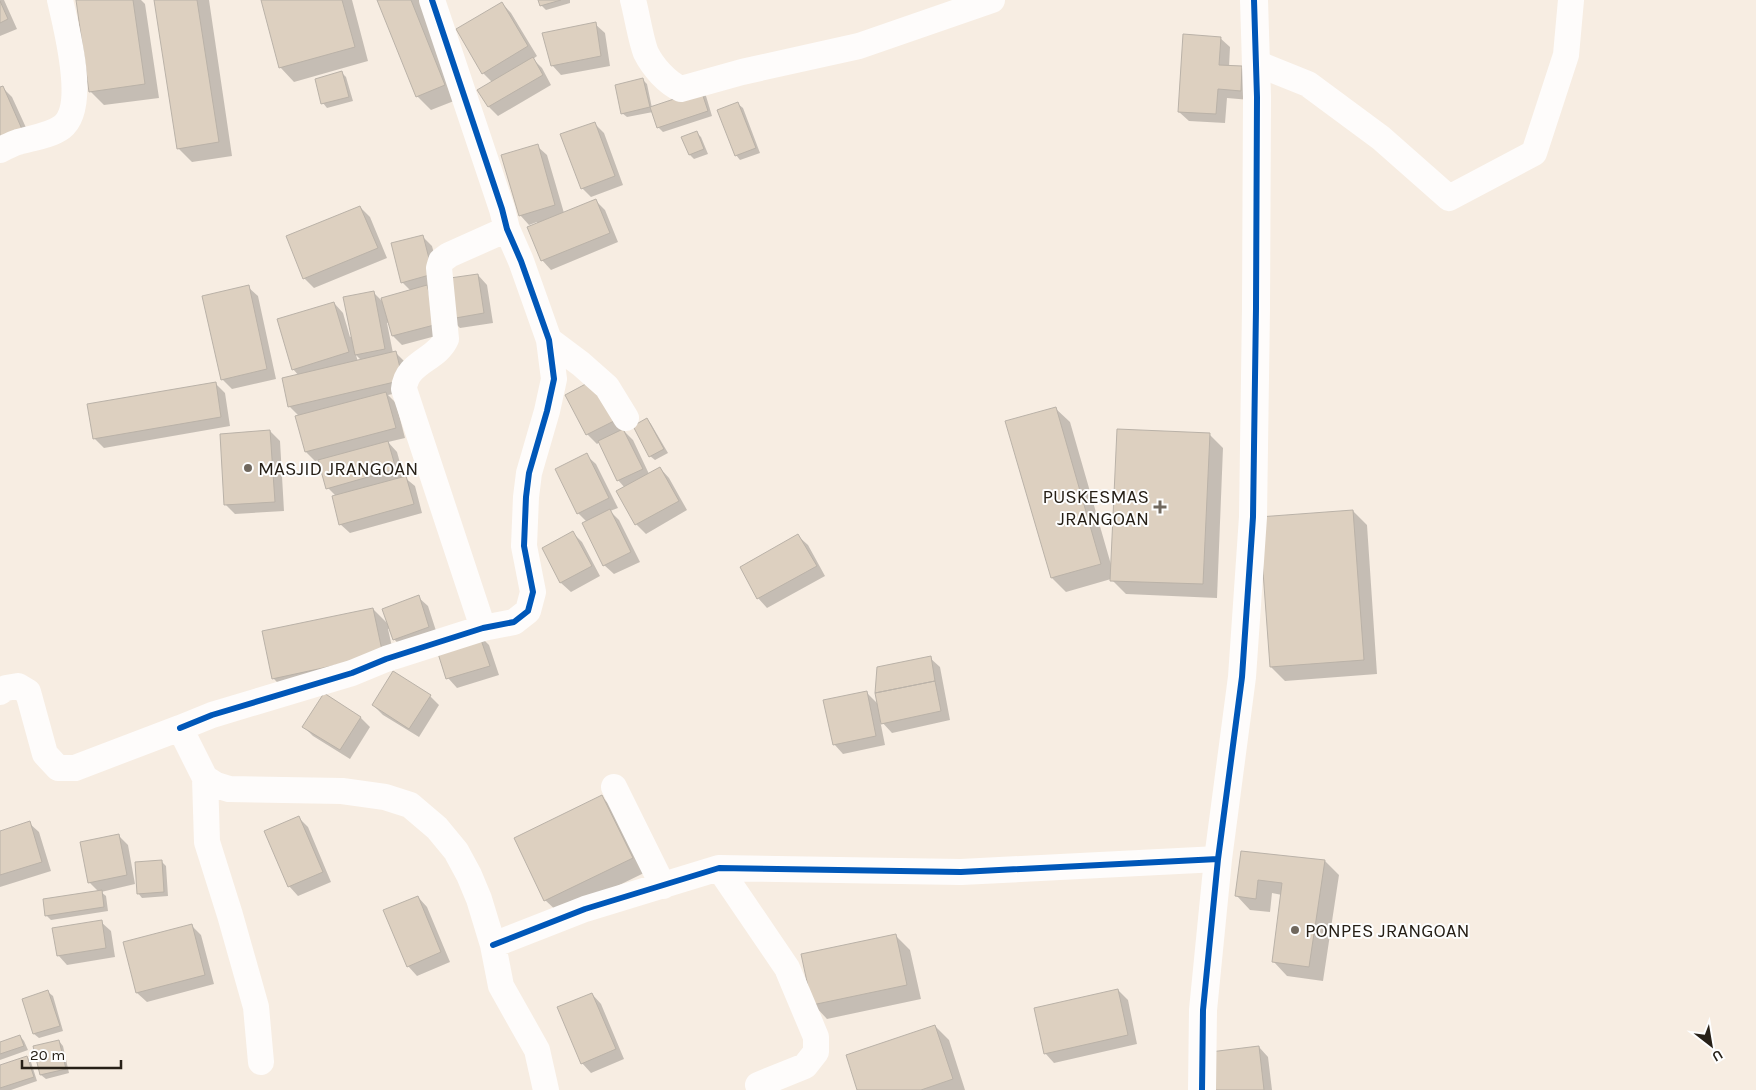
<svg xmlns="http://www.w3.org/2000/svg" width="1756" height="1090" font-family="Karla,sans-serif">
  <rect width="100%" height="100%" fill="#f7ede2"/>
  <!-- shadow -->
  <path fill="#0003" fill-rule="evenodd" d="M0,0H4L17,29L0,36Z
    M77,0H141L145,4L159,98L104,105L90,91Z
    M155,0H209L232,156L192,162L178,148Z
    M262,0H352L368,61L294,82L280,67Z
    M378,0H419L459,99L431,110L417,96Z
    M540,0H570V3L546,10L541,5Z
    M502,3L511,13L537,56L533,59L542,68L551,85L498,116L489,107L479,90L492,82L483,73Z
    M595,24L605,33L610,66L561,75L552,65Z
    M1220,38L1230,47L1229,67L1242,68L1251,77L1250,100L1227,98L1225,123L1189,121L1179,112Z
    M342,73L346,77L353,101L327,108L323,103Z
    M642,79L647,84L652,108L701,91L706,96L712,116L663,132L658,127L653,112L627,117L622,113Z
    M3,88L12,97L34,145L0,161V89Z
    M738,104L743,108L760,153L740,160L736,155Z
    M594,123L604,133L623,185L591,197L582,188Z
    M696,132L701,137L708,154L694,159L690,155Z
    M537,146L547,155L564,213L595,200L605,210L618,242L551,270L542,260L537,222L529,225L520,215Z
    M360,207L370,217L387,258L314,288L304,278L287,237Z
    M422,236L432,246L442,283L428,287L436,296L447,333L402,345L393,336L389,322L387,323L393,353H396L405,362L412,390L388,395L396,403L405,438L388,442L397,452L404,477L415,486L422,513L350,533L340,524L336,496L328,488L320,460L315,461L306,452L299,416L290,407L283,379L299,376L293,369L334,303L343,313L350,337L352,336L373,292L384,303L411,291L402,282ZM356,355L362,361L358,362Z
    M478,275L487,285L493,323L460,328L451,319Z
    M248,287L258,296L276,379L232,389L222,379Z
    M215,383L225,393L230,426L104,448L94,438Z
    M604,390L623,430L633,440L649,474L660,468L669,478L687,510L646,534L636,524L625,488L618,480L600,442L597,444L587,434Z
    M1055,408L1070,422L1112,568L1209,434L1223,448L1217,598L1126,594L1111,579L1066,592L1052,578Z
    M647,419L651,424L668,453L655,460L650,456Z
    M270,431L280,441L284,511L235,514L226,505Z
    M586,455L596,464L618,508L610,511L619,520L640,562L614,574L604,565L587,522L578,513Z
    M1353,511L1367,525L1377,674L1285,681L1271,667Z
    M573,533L582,542L600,576L571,592L561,583L543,549Z
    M798,536L808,545L825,576L767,608L758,598Z
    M418,597L428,606L438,637L403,649L394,639L390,628L388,629L397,669L287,692L273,678L373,609L389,625Z
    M479,635L489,645L499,675L457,688L448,678Z
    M930,658L940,667L950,720L892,733L880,720L885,745L843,754L834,744L866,692L879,705Z
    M325,694L361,718L370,727L350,759L313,736L304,727Z
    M430,696L439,705L419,737L383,715L373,705Z
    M602,797L616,811L646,872L560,914L545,900Z
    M299,818L308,827L331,882L298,896L289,886Z
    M29,823L39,832L51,871L0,887V832Z
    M118,835L128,845L135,884L101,892L106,896L108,911L51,920L46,915L99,892L90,883Z
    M1242,852L1325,861L1339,875L1323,981L1287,976L1273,961L1282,895L1272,893L1270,912L1250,910L1236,895Z
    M161,861L166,866L168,896L142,898L138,893Z
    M418,897L427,907L450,962L417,976L408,966Z
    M101,922L111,931L115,957L67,965L58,955Z
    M191,925L201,935L214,984L147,1002L137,993L124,943Z
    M896,936L910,950L921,999L827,1019L813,1004Z
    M1118,990L1128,1000L1137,1044L1054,1063L1045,1053Z
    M48,992L53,996L63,1031L39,1038L34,1034L23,1000Z
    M592,994L601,1004L624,1059L591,1073L582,1063Z
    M935,1026L949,1040L965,1090H859Z
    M20,1036L24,1041L28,1050L0,1060V1043Z
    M59,1041L63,1046L69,1073L46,1079L41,1075Z
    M1259,1047L1268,1057L1272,1090H1215Z
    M27,1057L31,1062L37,1081L11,1090H0V1066Z"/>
  <!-- building -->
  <path fill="#ddd0c0" stroke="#bab2a8" d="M76,0H133L145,84L89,92Z
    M154,0H197L219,142L177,149Z
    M261,0H342L355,47L279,68Z
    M377,0H411L445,85L416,97Z
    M538,0H561L540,6Z
    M0,1L8,19L0,23Z
    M502,2L528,46L482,74L456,29Z
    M596,22L601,56L551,66L542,33Z
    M1183,34L1221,37L1219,65L1242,66L1241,91L1218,89L1216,114L1178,112Z
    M533,57L543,75L488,107L477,90Z
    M342,71L349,97L321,104L315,79Z
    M643,78L650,107L621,114L615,85Z
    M3,86L25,136L0,147V87Z
    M701,90L708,111L657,128L650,107Z
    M738,102L756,148L735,156L717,110Z
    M595,122L615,176L581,189L560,134Z
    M697,131L704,149L689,155L681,137Z
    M538,144L555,205L519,216L501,155Z
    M596,199L610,233L541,261L527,227Z
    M360,206L378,248L303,279L286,236Z
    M423,235L433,274L401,283L391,243Z
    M478,274L484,313L450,319L443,279Z
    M249,285L267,369L221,380L202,296Z
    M427,285L438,324L392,336L381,298Z
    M374,291L385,349L355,355L343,297Z
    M334,302L349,352L292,370L277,319Z
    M396,351L403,380L288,407L282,378Z
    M595,379L616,420L586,435L565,395Z
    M216,382L221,417L93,439L87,404Z
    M386,392L396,428L305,452L295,416Z
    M1056,407L1101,564L1051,578L1005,421Z
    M647,418L664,449L649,457L633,426Z
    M623,429L643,469L617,481L598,441Z
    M1117,429L1210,433L1203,584L1110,581Z
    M270,430L275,502L224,505L220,434Z
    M388,441L396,469L326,489L318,460Z
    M587,453L609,498L577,514L555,469Z
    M660,467L679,501L635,525L616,491Z
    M406,476L414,504L339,525L332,496Z
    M610,509L631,552L603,566L582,523Z
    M1353,510L1364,660L1270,667L1259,517Z
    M573,531L592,566L560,583L542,548Z
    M798,534L817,566L757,599L740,567Z
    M419,595L429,627L393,640L382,609Z
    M373,608L383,655L272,679L262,631Z
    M479,634L490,666L446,679L436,647Z
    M931,656L935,681L875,693L877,667Z
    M393,671L431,695L409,729L372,705Z
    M935,681L941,711L881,724L875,693Z
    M867,691L876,736L833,745L823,700Z
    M324,693L361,717L340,750L302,727Z
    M602,795L633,858L544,901L514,838Z
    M299,816L323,872L288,887L264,831Z
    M30,821L42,862L0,875V831Z
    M119,834L127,875L88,883L80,842Z
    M1241,851L1325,860L1309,967L1272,962L1282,883L1258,880L1256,899L1235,896Z
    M162,860L164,892L137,894L135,862Z
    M102,890L104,907L45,916L43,899Z
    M418,896L441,952L407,967L383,910Z
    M102,920L106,948L57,956L52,928Z
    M192,924L205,975L136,993L123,942Z
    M896,934L907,985L812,1005L801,954Z
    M1118,989L1128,1035L1044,1054L1034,1008Z
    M48,990L60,1026L33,1034L22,999Z
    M592,993L616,1049L581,1064L557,1007Z
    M935,1025L953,1079L921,1090H857L846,1055Z
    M20,1035L24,1046L0,1054V1042Z
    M59,1040L66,1069L40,1075L33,1046Z
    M1259,1046L1264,1090H1214L1210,1052Z
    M27,1056L34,1077L0,1088V1065Z"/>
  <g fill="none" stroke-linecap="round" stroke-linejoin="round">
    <!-- minor -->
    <path stroke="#fefcfb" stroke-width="26" d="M633,0C637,15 641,41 646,53C653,67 667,83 681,89L742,72L859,46L992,0
      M1256,63L1308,84L1381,138L1449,198L1534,153L1566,55L1571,0
      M0,150C6,147 12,144 18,142C31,138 50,136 62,127C88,107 66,27 60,0
      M549,340L581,364L607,387L626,418
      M483,628L404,389C406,362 437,360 446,339L439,268L441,261L449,255L507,229
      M0,692L6,688L18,686L28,692L45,754L58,768H75L180,728L205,778L216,785L229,789L342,791L385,797L410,805L437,828L456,851L469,875L479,899L493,945L501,986L537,1050L546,1090
      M180,728L212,715L352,673L386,659L483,628L514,622L528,611L533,592L524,546L526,497L529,473L547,411L554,379L549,340L521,261L507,229L502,209L432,0
      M205,778L207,842L230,915L256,1007L261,1062
      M614,787L663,886
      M719,868L787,968L816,1037V1052L805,1066L758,1085
      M493,945L585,909L719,868L961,872L1218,859"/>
    <!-- tertiary -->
    <path stroke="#fefcfb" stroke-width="28" d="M1202,1090L1203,1010L1218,859L1242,677L1253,517L1256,308L1257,97L1254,0"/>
    <defs>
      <path id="cycleway" d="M180,728L212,715L352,673L386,659L483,628L514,622L528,611L533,592L524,546L526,497L529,473L547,411L554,379L549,340L521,261L507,229L502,209L432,0
        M493,945L585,909L719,868L961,872L1218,859
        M1202,1090L1203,1010L1218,859L1242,677L1253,517L1256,308L1257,97L1254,0"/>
    </defs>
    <!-- cycleway casing -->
    <use href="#cycleway" stroke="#fefefe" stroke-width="9"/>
    <!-- cycleway -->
    <use href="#cycleway" stroke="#0057b8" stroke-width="6"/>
  </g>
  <!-- markers -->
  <g fill="#70685e" stroke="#fefefe" stroke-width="2">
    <circle cx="248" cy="468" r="5"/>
    <path d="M1157.5 499.5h5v5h5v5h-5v5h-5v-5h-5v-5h5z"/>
    <circle cx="1295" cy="930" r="5"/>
  </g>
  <g text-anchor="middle" stroke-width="4" stroke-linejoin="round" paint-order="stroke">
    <!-- poi labels -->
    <g font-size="19" fill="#272017" stroke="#fefefe" text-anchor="start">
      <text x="258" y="475">MASJID JRANGOAN</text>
      <text x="1149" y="503" text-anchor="end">PUSKESMAS<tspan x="1149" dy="22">JRANGOAN</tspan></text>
      <text x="1305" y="937">PONPES JRANGOAN</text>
    </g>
  </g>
  <!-- north arrow -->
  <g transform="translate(1711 1045) rotate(149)" stroke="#fefefe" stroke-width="4" paint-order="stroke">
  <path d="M0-4L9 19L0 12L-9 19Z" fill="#272017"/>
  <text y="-8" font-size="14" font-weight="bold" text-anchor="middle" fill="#272017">U</text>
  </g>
  <!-- scale -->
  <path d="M22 1060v8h99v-8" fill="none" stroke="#272017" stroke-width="2.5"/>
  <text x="30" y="1060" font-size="15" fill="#272017" stroke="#fefefe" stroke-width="4" paint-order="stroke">20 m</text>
</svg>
